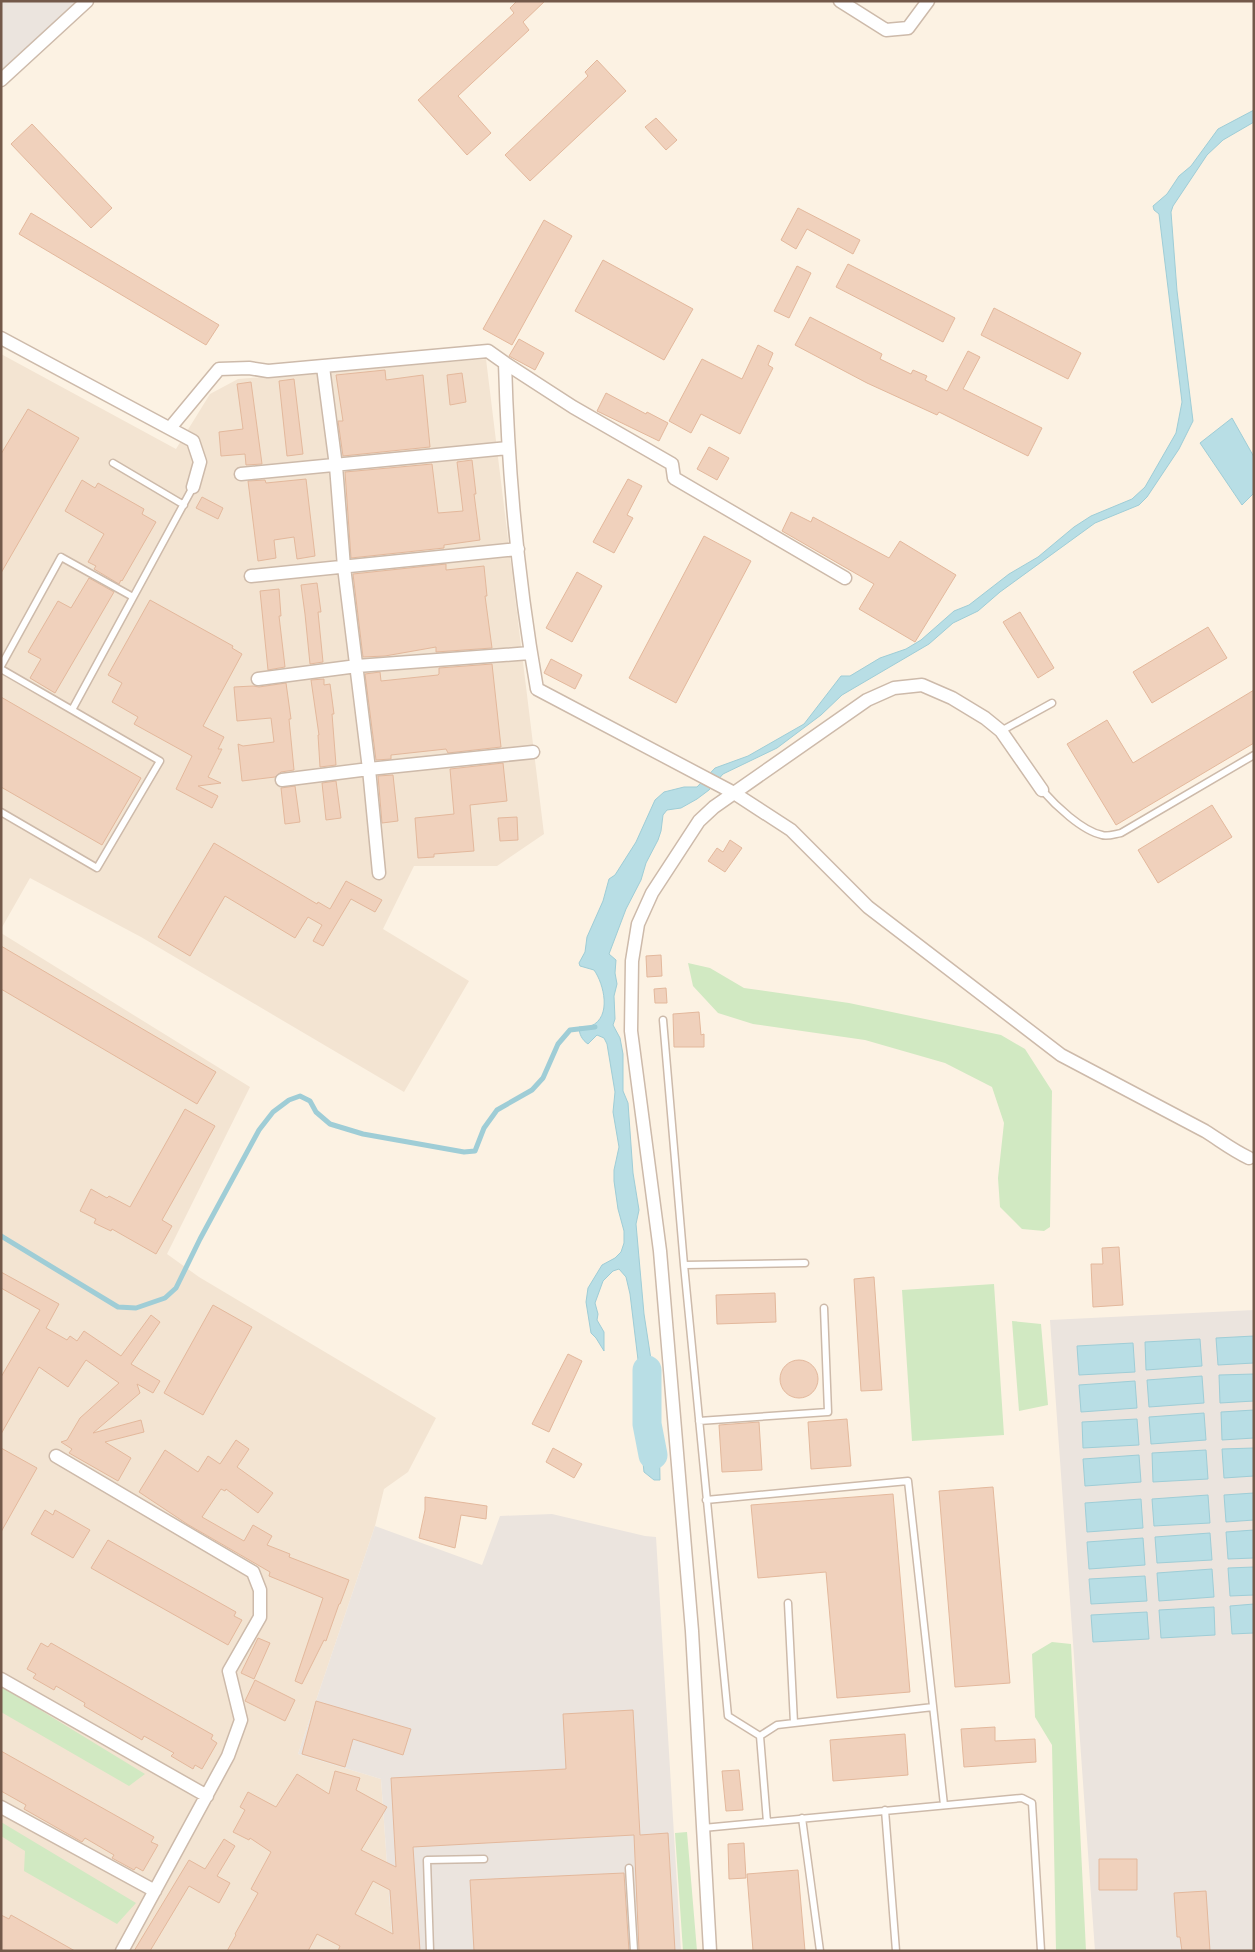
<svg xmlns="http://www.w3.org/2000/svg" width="1255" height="1952" font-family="'Space Grotesk',sans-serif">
  <rect width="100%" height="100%" fill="#fcf2e3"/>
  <!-- residential -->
  <path fill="#f3e4d2" d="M1,354L176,449L210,394L238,379L486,359L544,834L497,866H414L383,929L469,981L404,1092L141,937L30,878L1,929Z
    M1,933L250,1087L167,1254L199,1277L436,1418L408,1472L384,1489L375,1526L298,1754L381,1779L393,1951H1Z"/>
  <!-- industrial -->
  <path fill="#ebe4de" d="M1,1H77L1,70Z
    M1254,1310V1951H1095L1050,1320Z
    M552,1514L645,1536L656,1537L681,1951H393L381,1779L298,1754L375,1526L482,1565L500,1516Z"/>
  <!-- green -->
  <path fill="#d1e9c2" d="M688,963L710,968L744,988L849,1003L1001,1035L1025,1049L1052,1091L1050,1227L1044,1231L1022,1229L1000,1207L998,1178L1004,1123L992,1087L945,1063L865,1040L753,1024L718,1013L693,986Z
    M994,1284L1004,1435L912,1441L902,1290Z
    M1012,1321L1041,1324L1048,1405L1019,1411Z
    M1052,1642L1071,1644L1086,1951H1056L1052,1745L1035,1717L1032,1654Z
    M1,1686L145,1774L129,1786L1,1712Z
    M1,1822L136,1903L117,1924L24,1871L25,1851L1,1836Z
    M687,1832L697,1951H683L675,1833Z"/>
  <!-- water -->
  <path fill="#b8dee5" stroke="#9fcdd6" d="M1254,110V122L1223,140L1207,155L1173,206L1171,212L1177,291L1193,421L1179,449L1147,497L1139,505L1095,523L1000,592L978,611L953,623L929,644L842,695L821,715L777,748L723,774L709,790L697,799L681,808L667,810L663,815L661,831L658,840L646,863L641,880L626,909L609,954L616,960L615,973L617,984L614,996L615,1019L613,1025L620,1038L623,1054V1091L628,1103L633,1173L639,1210L636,1224L644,1314L654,1379L656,1413L639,1404L640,1376L630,1294L626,1277L619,1269L613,1271L603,1281L595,1303L598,1314L597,1320L604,1332V1351L596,1338L591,1333L586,1302L588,1288L602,1265L615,1258L621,1252L624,1243V1231L618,1209L614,1181V1170L619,1147L613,1112L615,1092L607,1044L604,1038L597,1035L588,1044C582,1040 579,1034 579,1027C583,1027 587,1028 591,1026C612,1017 604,984 594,970L580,966L579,963L585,952L587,937L603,901L609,879L615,875L636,842L655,800L664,792L684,787H697L715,768L748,756L804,724L841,676H850L880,658L906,649L921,640L954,611L969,605L1009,574L1038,557L1074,527L1091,516L1132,499L1145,487L1176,433L1182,402L1159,214L1154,210L1153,206L1167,194L1179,176L1191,166L1218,129Z
    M1232,418L1254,457V493L1242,505L1200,443Z
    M1254,1336V1363L1218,1365L1216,1338Z
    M1200,1339L1202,1366L1146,1370L1145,1342Z
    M1133,1343L1135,1372L1079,1375L1077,1346Z
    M1254,1374V1401L1220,1403L1219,1375Z
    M1202,1376L1204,1403L1149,1407L1147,1380Z
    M1135,1381L1137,1408L1081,1412L1079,1385Z
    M1254,1410V1438L1222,1440L1221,1412Z
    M637,1412L659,1424L660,1480H654L644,1472L642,1453L644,1431Z
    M1204,1413L1206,1440L1151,1444L1149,1417Z
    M1137,1419L1139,1445L1083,1448L1082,1422Z
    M1254,1448V1476L1224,1478L1222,1449Z
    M1206,1450L1208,1479L1153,1482L1152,1453Z
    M1139,1455L1141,1482L1085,1486L1083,1459Z
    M1254,1493V1520L1226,1522L1224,1495Z
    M1208,1495L1210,1523L1154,1526L1152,1499Z
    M1141,1499L1143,1528L1087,1532L1085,1503Z
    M1254,1530V1558L1228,1559L1226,1532Z
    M1210,1533L1212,1560L1157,1563L1155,1537Z
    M1143,1538L1145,1565L1089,1569L1087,1542Z
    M1254,1567V1595L1230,1596L1228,1568Z
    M1212,1569L1214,1597L1159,1601L1157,1573Z
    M1145,1576L1147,1601L1091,1604L1089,1579Z
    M1254,1604V1633L1232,1634L1230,1606Z
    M1214,1607L1215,1635L1161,1638L1159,1610Z
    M1147,1612L1149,1639L1093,1642L1091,1615Z"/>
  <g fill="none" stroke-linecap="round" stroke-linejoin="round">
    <!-- stream -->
    <path stroke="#9fcdd6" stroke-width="5" d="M1,1236L118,1307L136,1308L165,1298L176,1288L200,1239L259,1130L273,1112L289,1100L300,1096L310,1101L316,1112L330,1124L363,1134L464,1152L475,1151L484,1128L497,1110L532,1090L543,1078L558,1044L570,1030L595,1027"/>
    <!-- river -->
    <path stroke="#b8dee5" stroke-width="29" d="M647,1370V1424L653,1455"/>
  </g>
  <!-- building -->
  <path fill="#f0d1bc" stroke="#e3b89c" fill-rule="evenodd" d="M517,1H545L523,22L529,30L458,96L491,133L467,155L418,100L514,13L510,8Z
    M597,60L626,91L530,181L505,155L588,76L585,72Z
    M656,118L677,140L666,150L645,127Z
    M32,124L112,208L91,228L11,144Z
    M798,208L860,240L853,254L807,229L796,249L781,240Z
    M31,213L219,325L206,345L19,234Z
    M544,220L572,236L512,345L483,329Z
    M603,260L693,309L664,360L575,311Z
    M848,264L955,318L943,342L836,287Z
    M797,266L811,273L789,318L774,311Z
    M994,308L1081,353L1068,379L981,335Z
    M810,317L882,354L880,359L911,374L913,370L927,376L925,380L947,391L968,351L980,357L963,389L1042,428L1028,456L939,412L937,415L867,383L795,345Z
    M519,339L544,353L535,370L509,356Z
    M758,345L773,353L768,365L773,368L740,434L701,414L691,433L669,421L702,359L742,379Z
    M385,370L386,380L423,375L430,447L343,456L338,421H343L336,375Z
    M462,373L466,402L450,405L447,375Z
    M294,379L303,454L287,456L279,381Z
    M251,382L262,464L246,465L245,454L221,456L219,432L243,429L237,384Z
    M606,393L646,414L647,412L668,423L659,441L597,411Z
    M28,409L79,438L1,573V454Z
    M709,447L729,458L717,480L697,469Z
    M472,460L476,494H474L480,540L444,545V548L351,558L345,472L432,464L438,513L463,511L457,462Z
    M306,479L315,556L297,559L294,537L274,540L276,558L258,561L248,481L265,480L266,483Z
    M628,479L642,486L627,515L633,518L614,553L593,542Z
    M82,480L95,488L98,483L144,509L142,514L156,522L122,581L121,580L119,584L94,569L96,566L88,562L104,534L65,511Z
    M202,497L223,508L218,519L196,508Z
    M791,512L811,522L813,517L889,558L900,541L956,575L915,642L859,609L874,584L782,531Z
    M704,536L751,561L676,703L629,678Z
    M446,564V570L484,566L487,596H485L492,648L436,652V647L385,656L363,657L353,574Z
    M577,572L602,586L572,642L546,628Z
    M89,578L114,592L55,693L30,678L41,659L28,652L58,601L71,608Z
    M317,583L321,612H318L323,662L310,664L305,614L301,585Z
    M279,589L281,616H279L285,667L268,670L260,591Z
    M150,600L233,646L232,648L242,654L203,726L224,737L218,749H222L208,777L221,783L198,786L218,796L212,808L176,789L192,756L134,724L138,717L112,702L122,683L108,675Z
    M1020,612L1054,668L1038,678L1003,622Z
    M1208,627L1227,658L1152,703L1133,672Z
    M551,659L582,675L575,689L544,673Z
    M492,664L501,747L448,753L446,749L391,755V759L376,760L365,674L380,672L381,681L438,675L439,674V668Z
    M324,679V685L330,684L334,714H332L336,765L320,767L318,735H319L311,680Z
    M286,683L291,719H289L294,770L281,772L275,777L242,781L238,744L243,746L274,742L271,718L237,721L234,687L253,686L259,687Z
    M1254,690V743L1116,825L1067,744L1107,720L1133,763Z
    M1,697L141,778L102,845L1,787Z
    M503,763L507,801L470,805L474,851L434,854V857L418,858L415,818L454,814L450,769Z
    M393,775L398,821L382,823L378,776Z
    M336,781L341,818L326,820L322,783Z
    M295,786L300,822L285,824L281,788Z
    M1212,805L1232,837L1158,883L1138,850Z
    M517,817L518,840L500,841L498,818Z
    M730,840L742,848L725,872L708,861L717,848L723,852Z
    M214,843L317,904L318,902L330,909L346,881L382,900L375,912L351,899L323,946L313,941L322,925L308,917L295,938L225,896L190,956L158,937Z
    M1,946L216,1072L197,1104L1,989Z
    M661,955L662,976L647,977L646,956Z
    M666,988L667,1003H655L654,989Z
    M699,1012L701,1035L704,1034V1047H674L673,1014Z
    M185,1109L215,1126L162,1220L172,1226L156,1254L112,1229L111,1231L94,1223L96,1219L80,1211L91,1189L107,1198L109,1196L130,1207Z
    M1119,1247L1123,1305L1093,1307L1091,1264H1103L1102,1248Z
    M1,1272L59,1304L46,1328L67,1340L70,1336L77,1341L84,1331L121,1356L151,1315L160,1322L131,1364L160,1381L153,1393L137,1384L140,1393L93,1433L141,1420L144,1432L105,1442L131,1458L118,1481L69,1453L72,1449L61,1442L67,1440L80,1418L119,1383L86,1360L68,1387L39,1367L1,1434V1377L40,1310L1,1288Z
    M874,1277L882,1390L861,1391L854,1279Z
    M775,1293L776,1322L717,1324L716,1295Z
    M213,1305L252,1327L203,1415L164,1393Z
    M568,1354L582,1361L549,1432L532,1424Z
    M780 1379a19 19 0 1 1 38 0a19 19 0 1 1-38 0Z
    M847,1419L851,1466L811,1469L808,1422Z
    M759,1422L762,1470L722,1472L719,1425Z
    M236,1440L249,1449L237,1467L273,1493L258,1513L226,1489L225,1491L221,1489L202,1517L244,1541L253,1525L272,1536L267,1545L290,1554L289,1557L349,1580L340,1604H339L326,1641L324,1640L302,1684L295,1681L323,1598L269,1576L270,1572L187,1524L139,1492L165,1450L198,1472L208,1456L220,1464Z
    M1,1448L37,1468L1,1532Z
    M553,1448L582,1464L574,1478L546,1462Z
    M993,1487L1010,1683L955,1687L939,1491Z
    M893,1494L910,1692L837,1698L826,1572L758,1578L751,1505Z
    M425,1497L487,1506L486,1519L461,1515L455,1548L419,1538L425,1510Z
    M45,1510L53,1515L55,1510L90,1530L73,1558L31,1534Z
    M108,1540L236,1612L234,1616L242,1620L228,1645L91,1568Z
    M258,1638L270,1643L254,1679L241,1673Z
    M41,1643L48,1647L51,1643L213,1735L211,1739L217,1743L202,1769L195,1765L193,1769L171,1756L174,1753L144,1736L142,1740L84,1706L85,1703L56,1686L54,1690L33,1678L36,1674L27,1669Z
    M255,1680L295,1700L285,1721L245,1701Z
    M316,1701L411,1729L403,1755L353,1739L345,1767L302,1754Z
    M633,1710L640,1835L668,1833L675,1951H639L634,1835L413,1847L420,1951H338L340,1946L317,1934L308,1951H227L236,1935L235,1934L258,1893L251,1889L271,1852L250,1838L249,1840L233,1832L245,1810L240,1807L248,1792L276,1807L297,1774L329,1794L335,1771L360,1778L356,1790L387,1807L361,1850L396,1867L391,1778L566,1769L563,1714ZM373,1881L390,1890L393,1934L355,1914Z
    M995,1727V1741L1035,1739L1036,1762L964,1767L961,1729Z
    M905,1734L908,1775L833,1781L830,1740Z
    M1,1751L154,1837L151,1842L158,1845L143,1871L136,1867L134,1870L112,1858L114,1855L85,1838L82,1842L24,1809L26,1805L1,1791Z
    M739,1770L743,1810L726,1811L722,1771Z
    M224,1839L235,1846L217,1876L230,1883L219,1903L189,1886L150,1951H134L189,1860L205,1869Z
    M744,1843L746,1878L729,1879L728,1844Z
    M1099,1859H1137V1890H1099Z
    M798,1870L805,1951H753L747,1874Z
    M624,1873L629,1951H474L470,1880Z
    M1206,1891L1210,1951H1182L1180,1937H1177L1174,1893Z
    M1,1915L9,1919L11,1915L75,1951H1Z"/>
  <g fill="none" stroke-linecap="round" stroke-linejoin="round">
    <defs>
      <path id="service" d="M113,463L184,505
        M1,666L61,557L133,597
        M1,669L72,710
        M1001,731L1052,703
        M1042,790C1055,805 1082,831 1102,835C1107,837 1115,834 1121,833L1254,755
        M1,812L97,868L160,761L72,710L193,487
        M663,1020L684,1265L728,1716L760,1736L767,1822
        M684,1265L805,1263
        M699,1421L828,1412L824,1308
        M706,1500L908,1481L944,1805
        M788,1603L794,1723
        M760,1736L777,1725L933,1707
        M885,1810L896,1951
        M802,1818L820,1951
        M703,1828L1022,1798L1032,1803L1041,1951
        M629,1868L634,1951
        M430,1951L427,1860L484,1859"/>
      <path id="minor" d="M840,1L886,30L908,28L928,1
        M1,80L87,1
        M1,338L193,441L200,462L193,487
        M505,363L573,407L672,464L674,478L845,578
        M323,367L336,466L344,567L369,769L379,873
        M170,428L219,369L249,368L268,371L488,351L505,363C508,472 518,582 537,689L734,793L791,830L868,907L1061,1055L1205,1131C1221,1141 1232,1150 1249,1158
        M241,474L508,448
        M251,576L518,549
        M258,679L357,666L530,653
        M282,780L369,769L533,752
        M56,1456L253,1572L260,1590V1617L229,1671L241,1720L228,1756L122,1951
        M1,1679L207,1796
        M1,1807L155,1891
        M710,1951L692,1631L660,1251L631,1031L632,961L638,924L652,893L699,821L714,807L867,700L894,688L922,685L952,698L985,718L1001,731L1042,790"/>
    </defs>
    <!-- service casing -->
    <use href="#service" stroke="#cdbaaa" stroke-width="9"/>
    <!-- minor casing -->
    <use href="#minor" stroke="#cdbaaa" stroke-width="15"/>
    <!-- service -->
    <use href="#service" stroke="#fff" stroke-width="6"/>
    <!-- minor -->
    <use href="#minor" stroke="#fff" stroke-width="12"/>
  </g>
  <!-- border -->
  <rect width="1255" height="1952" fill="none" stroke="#73594a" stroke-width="5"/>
</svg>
